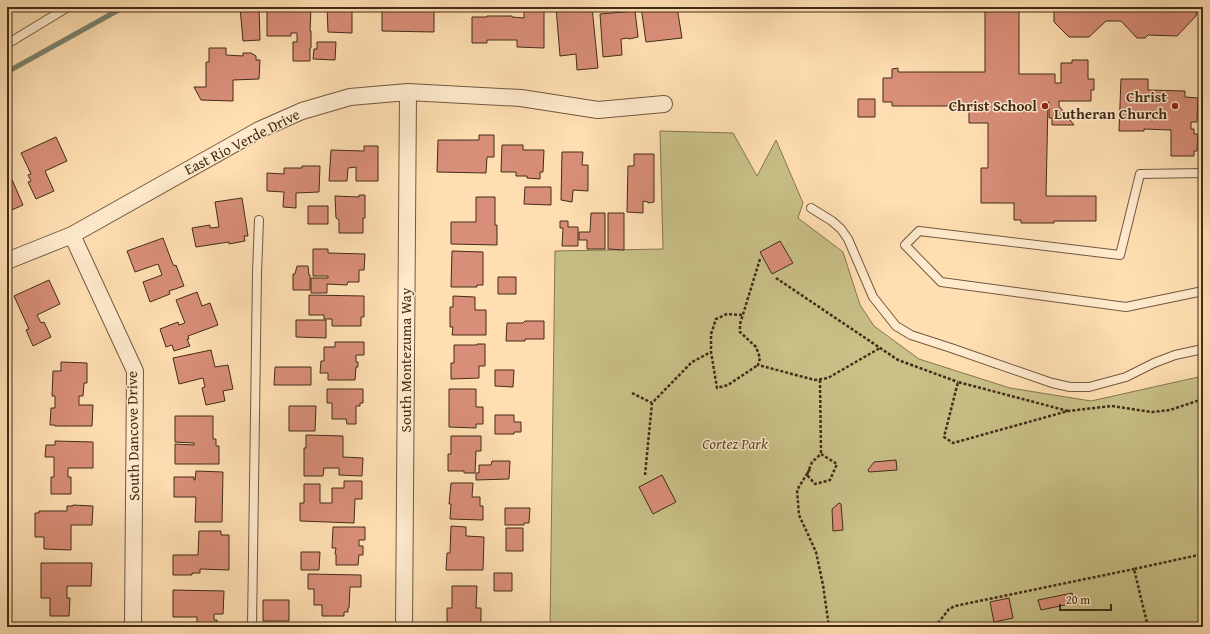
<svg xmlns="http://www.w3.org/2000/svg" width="1210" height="634" font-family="'Gentium Book Plus',serif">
  <rect width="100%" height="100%" fill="#ffdfb2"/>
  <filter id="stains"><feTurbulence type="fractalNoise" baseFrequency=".005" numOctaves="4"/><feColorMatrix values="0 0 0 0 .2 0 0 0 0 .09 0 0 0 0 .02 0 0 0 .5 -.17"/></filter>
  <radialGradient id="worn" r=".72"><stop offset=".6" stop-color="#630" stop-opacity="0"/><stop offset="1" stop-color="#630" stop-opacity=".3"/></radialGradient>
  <!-- green -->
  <path fill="#c8c087" stroke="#857650" d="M660,131L733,133L757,176L776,140L803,203L798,218L843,252L860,305L874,326L919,359L1010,388L1091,401L1203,376V627H550L555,251L663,249Z"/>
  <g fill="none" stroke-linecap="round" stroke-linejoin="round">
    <!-- stream -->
    <path stroke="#7a8370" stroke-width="5" d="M7,72L124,7"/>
  </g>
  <!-- building -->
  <path fill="#d98e79" stroke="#422c19" d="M240,7H259L260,40L243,41Z
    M271,7H287V10H298V7H311L310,31H311V48H310V61H293V42H297V33H291V36H267V10H271Z
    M327,7H352V33L328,32Z
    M382,7H434V32L382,31Z
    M556,7H592L598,68L577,70L576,54L560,56Z
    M641,7H677L682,38L646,42Z
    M985,7H1019V74H1055V83H1061V63H1072V60H1088V79H1094V90H1091V101H1059V106L1074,125H1052V118H1049V102H1048L1046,196H1096V221H1054V223H1021V220H1014V203H981V168H988V123H969V106H892V102H883V78H892V69L898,68V72H985Z
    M1054,7H1197L1196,16L1177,36L1148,35L1145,38H1137L1121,21H1106L1089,37H1069L1054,22Z
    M524,10H544V48L517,47V40H487V43H472V17H487V16H512V17L524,18Z
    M635,11L638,37L629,39L628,38L621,39L622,55L603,57L600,14Z
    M317,42H336L335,60L313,59L314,49H317Z
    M209,48H226V55L243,56V53H251L256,56V60H260L259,79L233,80V101L201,100L194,87H206V62H209Z
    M1121,79H1148V90L1185,91V97L1198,98L1197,122H1191V129H1194V134H1198L1197,151H1194V156H1171V130L1144,129V131H1119Z
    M858,99H875V117H858Z
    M479,135H494V157H487L486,173L437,172L438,140H479Z
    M56,137L67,161L45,171L54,191L36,199L28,182L31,181L28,175L31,174L21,153Z
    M502,145H523V150H544L543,172H540V179L527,178V176H516V172H501Z
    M364,146H378V181H356V167L348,168L347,181H329L331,150L364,151Z
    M562,152H583L582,165H588V191L573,190L572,202L561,200Z
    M634,154H654V202L648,203V202L643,201V213L627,212L628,166H634Z
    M302,166H320L319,192L296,193V208L283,207L284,192L267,191V173L284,174V168H302Z
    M7,168L23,205L7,212Z
    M525,187H551V205L524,204Z
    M359,195H365V218H363V233H339V220L336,218L335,196L359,197Z
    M476,197H495V225H497V245L451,244V222H476Z
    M242,198L248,236H244L245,241L229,244V242L196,247L192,228L210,225V228L219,227L215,202Z
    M308,206H328V224H308Z
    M591,213H605V249H587V240H579V232H590Z
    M608,213H624V250L608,249Z
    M560,221H568V227H578V246H562L563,228H560Z
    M163,238L172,262L174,266L176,265L184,286L169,291L170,294L150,302L143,282L162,275L158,264L135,272L127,251Z
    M780,241L793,263L772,274L760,252Z
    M313,249H328V253L365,254L364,270H359V282H348L347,285L327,284V293H311V278H328V276H313Z
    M452,251L483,252V285H477V287H451Z
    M297,266H308L309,275H310V290H293V274H295Z
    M498,277H516V294H498Z
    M49,280L60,304L37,315L41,323L44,322L51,337L33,346L26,330L29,329L14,296Z
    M197,292L202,306L210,303L218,325L188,336L189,339H187L190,346L174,351L172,345L166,347L160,329L178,322L179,325L185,323L176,300Z
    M309,295L364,296V317H361V326H332V319H324V315H309Z
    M453,296L475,297V310H486V335H452L453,327H450V307H453Z
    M296,320H326V338L296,337Z
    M525,321H544V339H525V341H506L507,323H523Z
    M335,342H364V355H356V362H358V367H356L355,380H328V373H320L321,361H324V347H335Z
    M477,344H485V366H479V378L451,379V363H454V345H477Z
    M211,350L215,367L228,365L233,389L223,391L225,401L206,405L202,388L205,387L203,378L179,384L173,358Z
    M61,362L87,363V383H84L83,396H79V405H93L92,426H55V425H50L51,408H55V396H52L53,371H61Z
    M275,367H311V385H274Z
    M495,370H514L513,387L495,386Z
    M327,389H363V403H360V406H356V424H347L346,419H332V403H327Z
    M449,389H476V407H483V424H476V428L449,427Z
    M289,406H316L315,431H289Z
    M495,415H514V422H521V432H514V434H495Z
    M175,416H213V439H216V446H219V464H175V444L194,445V443L175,442Z
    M306,435L343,436V457L363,458L362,476L339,475V468H324L323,476H304V448H306Z
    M451,436H481V451H476L475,473H464V471H448V454H451Z
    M55,441L93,442V468H68V477H71V494H51V477H54V457H45L46,445H55Z
    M896,460L897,470L869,472L868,470L874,462Z
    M492,461H510L509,479L476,480V473H479V465H491Z
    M196,471L223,472L222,522H195L196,497H174V477H194V480H195Z
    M662,475L676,502L653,514L639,487Z
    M344,481H362V499H355L354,523L300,521V503H304V484H320V503H332V488H344Z
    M451,483H473L472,497H480V506H483V520L450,519L451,504H449Z
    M839,503L841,504L843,530L833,531L832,509Z
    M73,505L93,506L92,525H71V550L44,549V537H35V513H39V511H67V506H73Z
    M505,508H530L529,523H524V525H505Z
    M451,526L466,527V536L484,537L483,570H446L447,553H450Z
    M333,527H365V540H359V546H363V555H359L358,565H336V554H335L336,548H332Z
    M506,528H523V551H506Z
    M199,531H221V535H229V570L200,569V573H192V575H173V555H198Z
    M301,552H320L319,570H301Z
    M41,563H92L91,586H67V598H70L69,616H50V598H41Z
    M494,573H512V591H494Z
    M308,574L361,575V587H350L349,608H348V612H344V616H322V605H314V589H308Z
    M452,586H477L476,608H481V623H447V608H452Z
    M173,590L224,591L223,614H214V620H217V627H197V617H173Z
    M1072,593L1074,603L1041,610L1038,600Z
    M1009,598L1013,618L994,622L990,602Z
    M263,600H289V621H263Z
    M63,625L82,626V627H63Z"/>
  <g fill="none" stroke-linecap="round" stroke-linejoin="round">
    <defs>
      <path id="lane" d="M7,44L68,7
        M1203,173L1140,174L1120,255L919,231L905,245L941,282L1126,307L1203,291
        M811,208L832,221L841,229L848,239L873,297L896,326L911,335L951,348L1052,383L1070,387H1089L1126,377L1154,363L1175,355L1203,349
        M252,627L257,273L259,220"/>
      <path id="street" d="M72,235L135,371L133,627
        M7,261L72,235L259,130L302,111L350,97L408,92L521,98L598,110L664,104
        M404,627L408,92"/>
    </defs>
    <!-- lane casing -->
    <use href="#lane" stroke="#71593f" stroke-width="10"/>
    <!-- street casing -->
    <use href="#street" stroke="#71593f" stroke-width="18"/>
    <!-- path -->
    <path stroke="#422c19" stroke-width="2.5" stroke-dasharray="3 2" stroke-linecap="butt" d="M760,259L740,324V332L756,347L760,358L758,365L815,380L828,378L880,348
      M776,278L898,360L958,382
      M742,315L727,314L716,319L711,334V352L717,388L728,385L758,365
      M820,380L821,454
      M632,393L652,403
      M1068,411L958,382L944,437L953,443L1068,411L1112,406L1152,412L1170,410L1200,400L1203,436
      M821,454L837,464L830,480L815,484L807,475L812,462Z
      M810,469L797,490L799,515L816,552L823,585L829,627
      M645,475L652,403L692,362L711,352
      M935,627L949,609L955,606L1134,569
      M1148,627L1134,569L1203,554"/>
    <!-- lane -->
    <use href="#lane" stroke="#ffeacd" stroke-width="8"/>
    <!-- street -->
    <use href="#street" stroke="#ffeacd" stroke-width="16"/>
  </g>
  <!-- markers -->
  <g fill="#8f2418" stroke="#ffeacd" stroke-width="1.5">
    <circle cx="1045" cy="106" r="4"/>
    <circle cx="1175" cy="106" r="4"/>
  </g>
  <g text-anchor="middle" stroke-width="3" stroke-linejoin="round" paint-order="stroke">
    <!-- poi labels -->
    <g font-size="15" font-weight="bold" fill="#422c19" stroke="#ffeacd" text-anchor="end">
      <text x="1167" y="102">Christ<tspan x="1167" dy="17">Lutheran Church</tspan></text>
      <text x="1037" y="111">Christ School</text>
    </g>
    <!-- street labels -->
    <g font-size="15" fill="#422c19" stroke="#ffeacd">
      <text transform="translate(242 142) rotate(-27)" y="5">East Rio Verde Drive</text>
      <text transform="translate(406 360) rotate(-90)" y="5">South Montezuma Way</text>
      <text transform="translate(133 436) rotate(-91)" y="5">South Dancove Drive</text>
    </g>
    <!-- park labels -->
    <g font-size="15" font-style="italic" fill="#5d4a2f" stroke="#ffeacd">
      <text x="735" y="449">Cortez Park</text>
    </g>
  </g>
  <!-- margin -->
  <rect width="1210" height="634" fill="none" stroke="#ffdfb2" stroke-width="24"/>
  <rect x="8" y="8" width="1194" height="618" fill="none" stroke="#422c19" stroke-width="2"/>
  <rect x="12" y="12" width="1186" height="610" fill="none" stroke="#422c19"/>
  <!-- scale -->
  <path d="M1060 604v6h51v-6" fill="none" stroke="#422c19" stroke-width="2"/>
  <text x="1066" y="604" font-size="12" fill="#422c19" stroke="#ffeacd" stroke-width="3" paint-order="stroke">20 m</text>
  <rect width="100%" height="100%" filter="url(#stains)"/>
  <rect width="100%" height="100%" fill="url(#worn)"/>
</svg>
